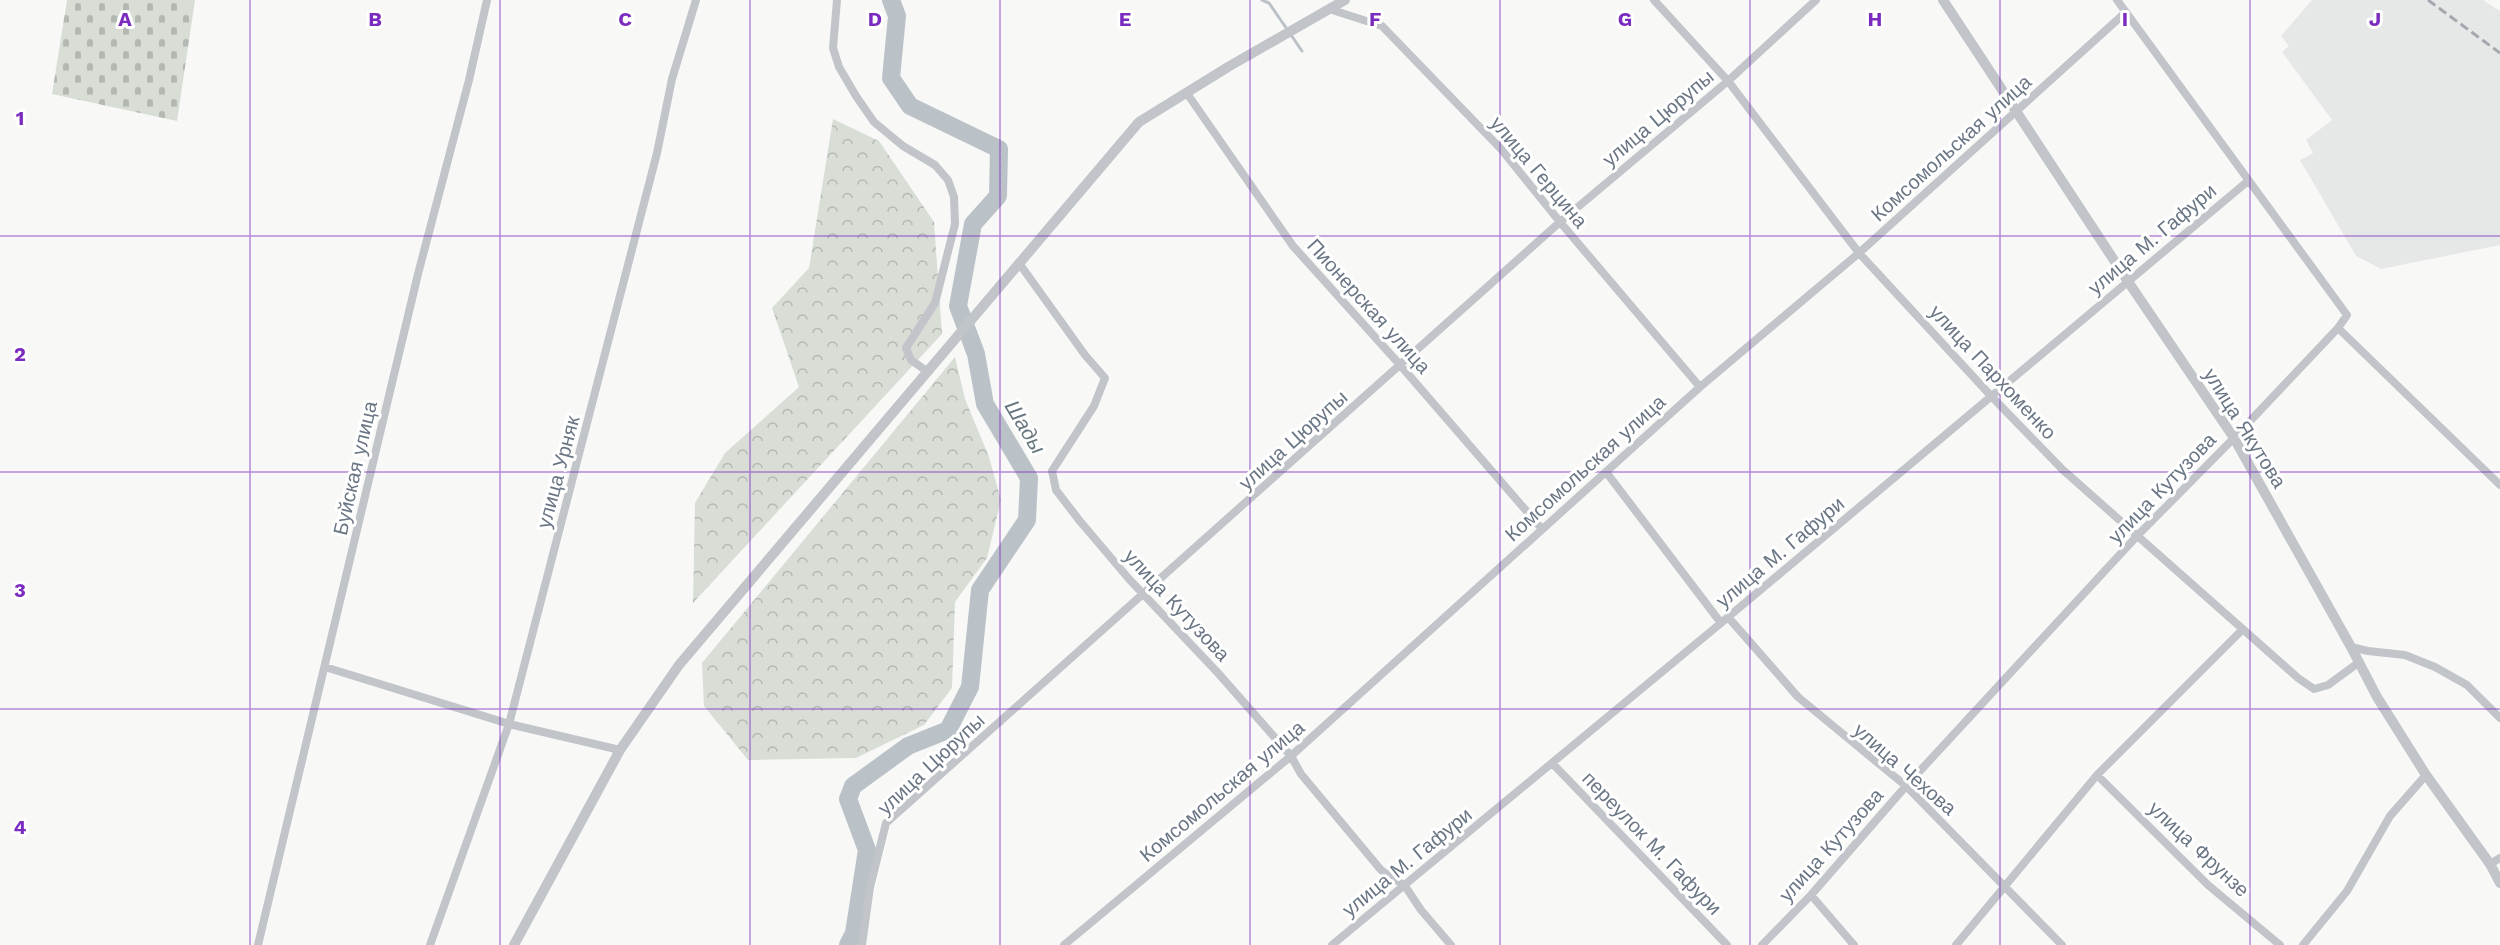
<svg xmlns="http://www.w3.org/2000/svg" width="2500" height="945" font-family="'Work Sans',sans-serif">
  <defs>
    <pattern id="forest-crowns" width="20" height="18" patternUnits="userSpaceOnUse" patternTransform="scale(1.5)"><rect width="20" height="18" fill="#d8ddd6"/><path d="M2 6a3 3 0 1 1 6 0M12 15a3 3 0 1 1 6 0" fill="none" stroke="#b3b8b3"/></pattern>
    <pattern id="cemetery-stones" width="16" height="16" patternUnits="userSpaceOnUse" patternTransform="scale(1.5)"><rect width="16" height="16" fill="#d8ddd6"/><path d="M2 7V4a2 2 0 0 1 4 0v3zM10 15v-3a2 2 0 0 1 4 0v3z" fill="#b3b8b3"/></pattern>
  </defs>
  <rect width="100%" height="100%" fill="#f8f9f7"/>
  <!-- built -->
  <path fill="#e6e8e7" d="M2312,0H2483L2500,11V245L2381,269L2356,256L2300,160L2313,153L2306,140L2332,120L2282,52L2289,46L2281,36Z"/>
  <!-- forest -->
  <path fill="url(#forest-crowns)" d="M833,119L879,141L934,222L942,334L693,603L695,503L725,453L799,387L772,308L809,268Z
    M955,357L965,399L989,457L1001,500L987,558L955,602L952,688L924,725L856,758L748,760L704,706L702,663Z"/>
  <!-- cemetery -->
  <path fill="url(#cemetery-stones)" d="M67,0H195L177,121L52,94Z"/>
  <g fill="none" stroke-linecap="round" stroke-linejoin="round">
    <!-- stream -->
    <path stroke="#bac2c8" stroke-width="3" d="M1262,0L1269,3L1302,51"/>
    <!-- river -->
    <path stroke="#bac2c8" stroke-width="18" d="M848,945L854,933L867,850L848,799L853,786L908,746L948,730L970,687L980,590L1027,520L1029,478L985,404L976,354L958,306L973,224L998,196L999,149L910,106L891,78L897,16L891,0"/>
    <!-- minor -->
    <path stroke="#c1c4c8" stroke-width="8" d="M837,0L833,48L839,67L856,96L874,122L903,146L935,165L948,180L954,197L955,224L935,303L906,348L911,360L928,372
      M1654,0L1728,81L1859,253L1992,397L2063,470L2298,678L2314,689L2328,685L2358,663
      M1329,9L1382,26L1501,149L1560,222L1700,387
      M1186,92L1293,246L1401,366L1542,529
      M1019,263L1085,355L1105,378L1094,406L1052,471L1056,490L1079,520L1129,579L1218,673L1291,756L1301,774L1381,870L1405,886L1421,910L1451,945
      M2338,328L2500,485
      M1606,472L1721,623
      M1728,617L1798,697L1906,786L2062,945
      M2351,647L2368,651L2405,655L2435,667L2467,685L2500,718
      M325,667L509,724L620,750
      M1552,763L1727,945
      M2097,775L2208,885L2280,945
      M2490,864L2500,858
      M1811,895L1854,945
      M258,945L418,274L469,80L487,0
      M430,945L509,724L657,153L672,79L696,0
      M862,945L870,887L886,823L1560,222L1728,81L1816,0
      M1064,945L1291,756L1700,387L1859,253L2126,12
      M1332,945L1721,623L2248,181
      M1762,945L1811,895L1906,786L2137,536L2234,438L2338,328L2347,315L2117,0
      M1956,945L2097,775L2243,629
      M2303,945L2347,891L2390,816L2426,775"/>
    <!-- tertiary -->
    <path stroke="#c1c4c8" stroke-width="10" d="M1943,0L2127,280L2234,438L2351,647L2377,697L2426,775L2490,864L2500,883
      M514,945L620,750L679,665L1139,122L1228,67L1345,0"/>
    <!-- rail -->
    <path stroke="#a3a7ae" stroke-width="3" stroke-dasharray="9 4.5" stroke-linecap="butt" d="M2428,0L2500,53"/>
  </g>
  <!-- grid -->
  <path fill="none" stroke="#7b2cbf" stroke-width="1.5" stroke-opacity="0.55" d="M250,0V945M500,0V945M750,0V945M1000,0V945M1250,0V945M1500,0V945M1750,0V945M2000,0V945M2250,0V945M0,236H2500M0,472H2500M0,709H2500"/>
  <g text-anchor="middle" stroke-width="6" stroke-linejoin="round" paint-order="stroke">
    <!-- street labels -->
    <g font-size="20" fill="#6b7685" stroke="#fff">
      <text transform="translate(1658 118) rotate(-40)" y="7">улица Цюрупы</text>
      <text transform="translate(1951 148) rotate(-42)" y="7">Комсомольская улица</text>
      <text transform="translate(1539 172) rotate(50)" y="7">улица Герцина</text>
      <text transform="translate(2152 239) rotate(-40)" y="7">улица М. Гафури</text>
      <text transform="translate(1369 306) rotate(48)" y="7">Пионерская улица</text>
      <text transform="translate(1993 372) rotate(47)" y="7">улица Пархоменко</text>
      <text transform="translate(2245 428) rotate(58)" y="7">улица Якутова</text>
      <text transform="translate(1293 440) rotate(-42)" y="7">улица Цюрупы</text>
      <text transform="translate(355 468) rotate(-77)" y="7">Буйская улица</text>
      <text transform="translate(1585 468) rotate(-42)" y="7">Комсомольская улица</text>
      <text transform="translate(558 472) rotate(-75)" y="7">улица Урняк</text>
      <text transform="translate(2162 488) rotate(-46)" y="7">улица Кутузова</text>
      <text transform="translate(1780 552) rotate(-40)" y="7">улица М. Гафури</text>
      <text transform="translate(1177 605) rotate(47)" y="7">улица Кутузова</text>
      <text transform="translate(931 764) rotate(-43)" y="7">улица Цюрупы</text>
      <text transform="translate(1905 769) rotate(41)" y="7">улица Чехова</text>
      <text transform="translate(1222 791) rotate(-40)" y="7">Комсомольская улица</text>
      <text transform="translate(1652 843) rotate(46)" y="7">переулок М. Гафури</text>
      <text transform="translate(1831 845) rotate(-48)" y="7">улица Кутузова</text>
      <text transform="translate(2199 849) rotate(43)" y="7">улица Фрунзе</text>
      <text transform="translate(1407 862) rotate(-39)" y="7">улица М. Гафури</text>
    </g>
    <!-- water labels -->
    <g font-size="21" font-style="italic" fill="#67767f" stroke="#fff">
      <text transform="translate(1025 427) rotate(59)" y="7">Шады</text>
    </g>
  </g>
  <g font-size="20" text-anchor="middle" font-weight="bold" fill="#7b2cbf" stroke="#fff" stroke-width="6" stroke-linejoin="round" paint-order="stroke">
    <text x="125" y="26">A</text>
    <text x="375" y="26">B</text>
    <text x="625" y="26">C</text>
    <text x="875" y="26">D</text>
    <text x="1125" y="26">E</text>
    <text x="1375" y="26">F</text>
    <text x="1625" y="26">G</text>
    <text x="1875" y="26">H</text>
    <text x="2125" y="26">I</text>
    <text x="2375" y="26">J</text>
    <text x="20" y="125">1</text>
    <text x="20" y="361">2</text>
    <text x="20" y="597">3</text>
    <text x="20" y="834">4</text>
  </g>
</svg>
